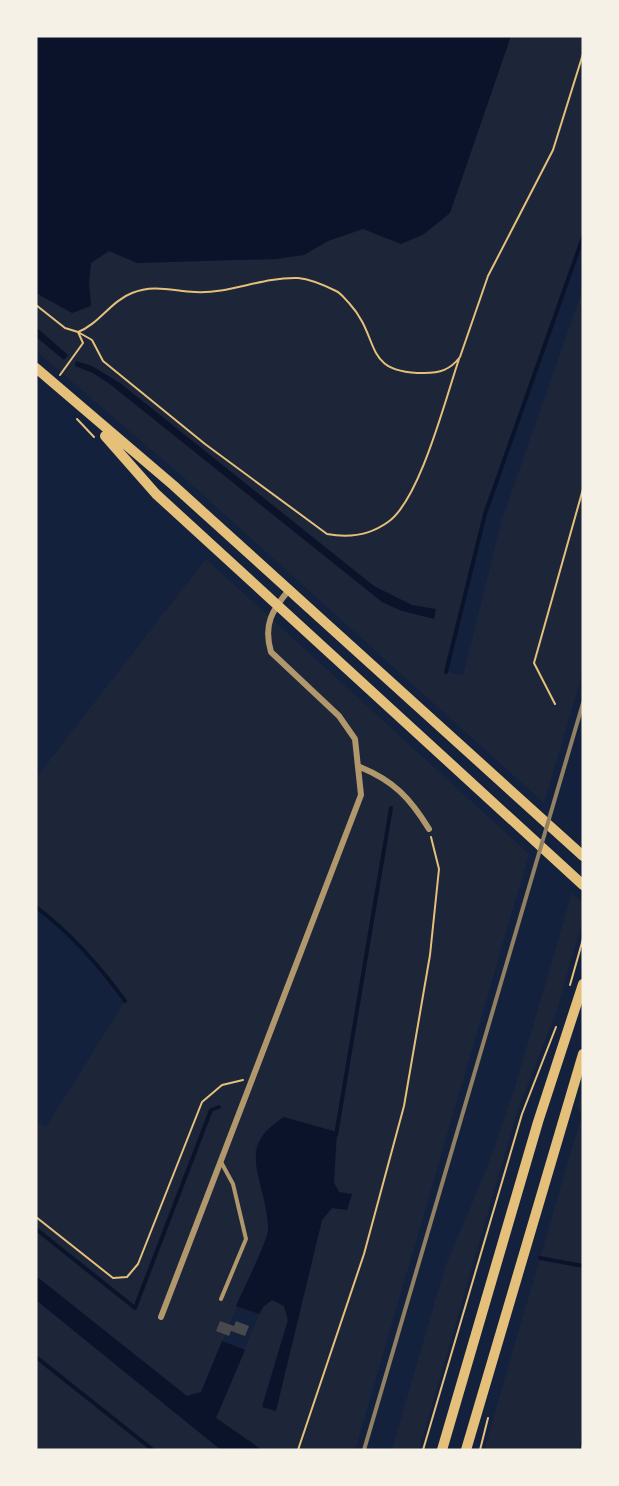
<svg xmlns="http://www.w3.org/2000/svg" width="619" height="1486" font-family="'Fira Sans Condensed',sans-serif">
  <rect width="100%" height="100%" fill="#14213d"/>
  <!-- green -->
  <path fill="#1d2539" d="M36,36H583V237L485,514L446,671L463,676L502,519L583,288V671L544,803L181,475L36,351Z
    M206,559L529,854L355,1450H262L216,1418L259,1314L264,1306L272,1300L284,1306L288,1320L262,1406L276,1410L322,1220L332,1208L347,1209L352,1195L339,1192L334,1183L266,1129L255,1148L269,1231L201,1392L187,1397L36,1276V1121L46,1127L125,1001C99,965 72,934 36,907V778Z
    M572,893L583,903V919L557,1010L517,1112L419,1450H392L445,1267L487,1168L515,1087Z
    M583,1086V1433L578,1450H484L582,1114L577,1107Z
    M36,1300L221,1450H36Z"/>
  <!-- water -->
  <path fill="#0b132b" d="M36,36H511L450,213L424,234L401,244L363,229L328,241L304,255L276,259L137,263L109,251L91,263L89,282L91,306L72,313L36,293Z
    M36,327L68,355L64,360L36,337Z
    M76,361L92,366L120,383L374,586L412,605L436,609L434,619L402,611L382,602L111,385L93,373L75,366Z
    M284,1117L337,1132L334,1183L339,1192L352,1194L347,1210L332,1208L322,1220L276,1411L262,1407L288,1320L284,1306L272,1300L264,1306L259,1314L236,1306C242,1291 268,1242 268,1229C268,1181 232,1150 284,1117Z
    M36,1276L187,1396L201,1392L222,1341L245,1350L216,1418L262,1450H221L36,1300Z"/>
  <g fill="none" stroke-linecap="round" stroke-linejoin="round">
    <!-- stream -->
    <path stroke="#0b132b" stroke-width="4" d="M446,672L485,514L583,237
      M36,907C72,934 99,965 125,1001
      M336,1135L391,808
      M36,1229L135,1308L211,1110L219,1107
      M540,1258L583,1266
      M36,1357L153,1450"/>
  </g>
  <!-- building -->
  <path fill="#48494c" d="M220,1321L234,1326L236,1321L249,1326L245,1336L231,1331L229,1336L216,1331Z"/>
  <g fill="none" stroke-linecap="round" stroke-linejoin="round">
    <!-- path -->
    <path stroke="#e5c07b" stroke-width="2" d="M36,305L65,328L78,332C99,324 111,301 132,293C154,284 173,291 195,292C230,294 261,277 298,278C309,279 326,286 336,291C341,293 345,299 349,303C382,339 361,373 424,373C440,373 450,370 460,357L488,276L553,150L583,54
      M78,332L92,340L103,361L205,444L327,534C348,538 370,535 388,522C420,500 446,397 459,359
      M60,375L83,343L78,332
      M77,419L94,437
      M555,704L534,663L583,489
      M570,985L583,939
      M36,1217L113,1278L127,1277L138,1264L202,1102L222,1085L243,1080
      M298,1450L364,1254L404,1106L430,955L439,869L431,837
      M423,1450L522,1114L556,1027
      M480,1450L488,1418
      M582,1450L583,1445"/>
    <!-- service -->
    <path stroke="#b1986c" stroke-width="4" d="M221,1299L246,1239L233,1184L221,1162"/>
    <!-- minor -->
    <path stroke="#b1986c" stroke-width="6" d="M360,767C394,781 410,798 429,829
      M161,1317L361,795L355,739L339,716L271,652C263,625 272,610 289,590"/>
    <!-- secondary -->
    <path stroke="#e5c07b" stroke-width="10" d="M36,368L173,485L583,856
      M105,436L156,494L583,885
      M442,1450L538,1122L583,984
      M466,1450L583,1054"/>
    <!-- rail -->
    <path stroke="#918062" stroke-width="4" d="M364,1450L583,703"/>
  </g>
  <!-- border -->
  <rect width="619" height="1486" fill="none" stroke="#f6f1e7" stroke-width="75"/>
</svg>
